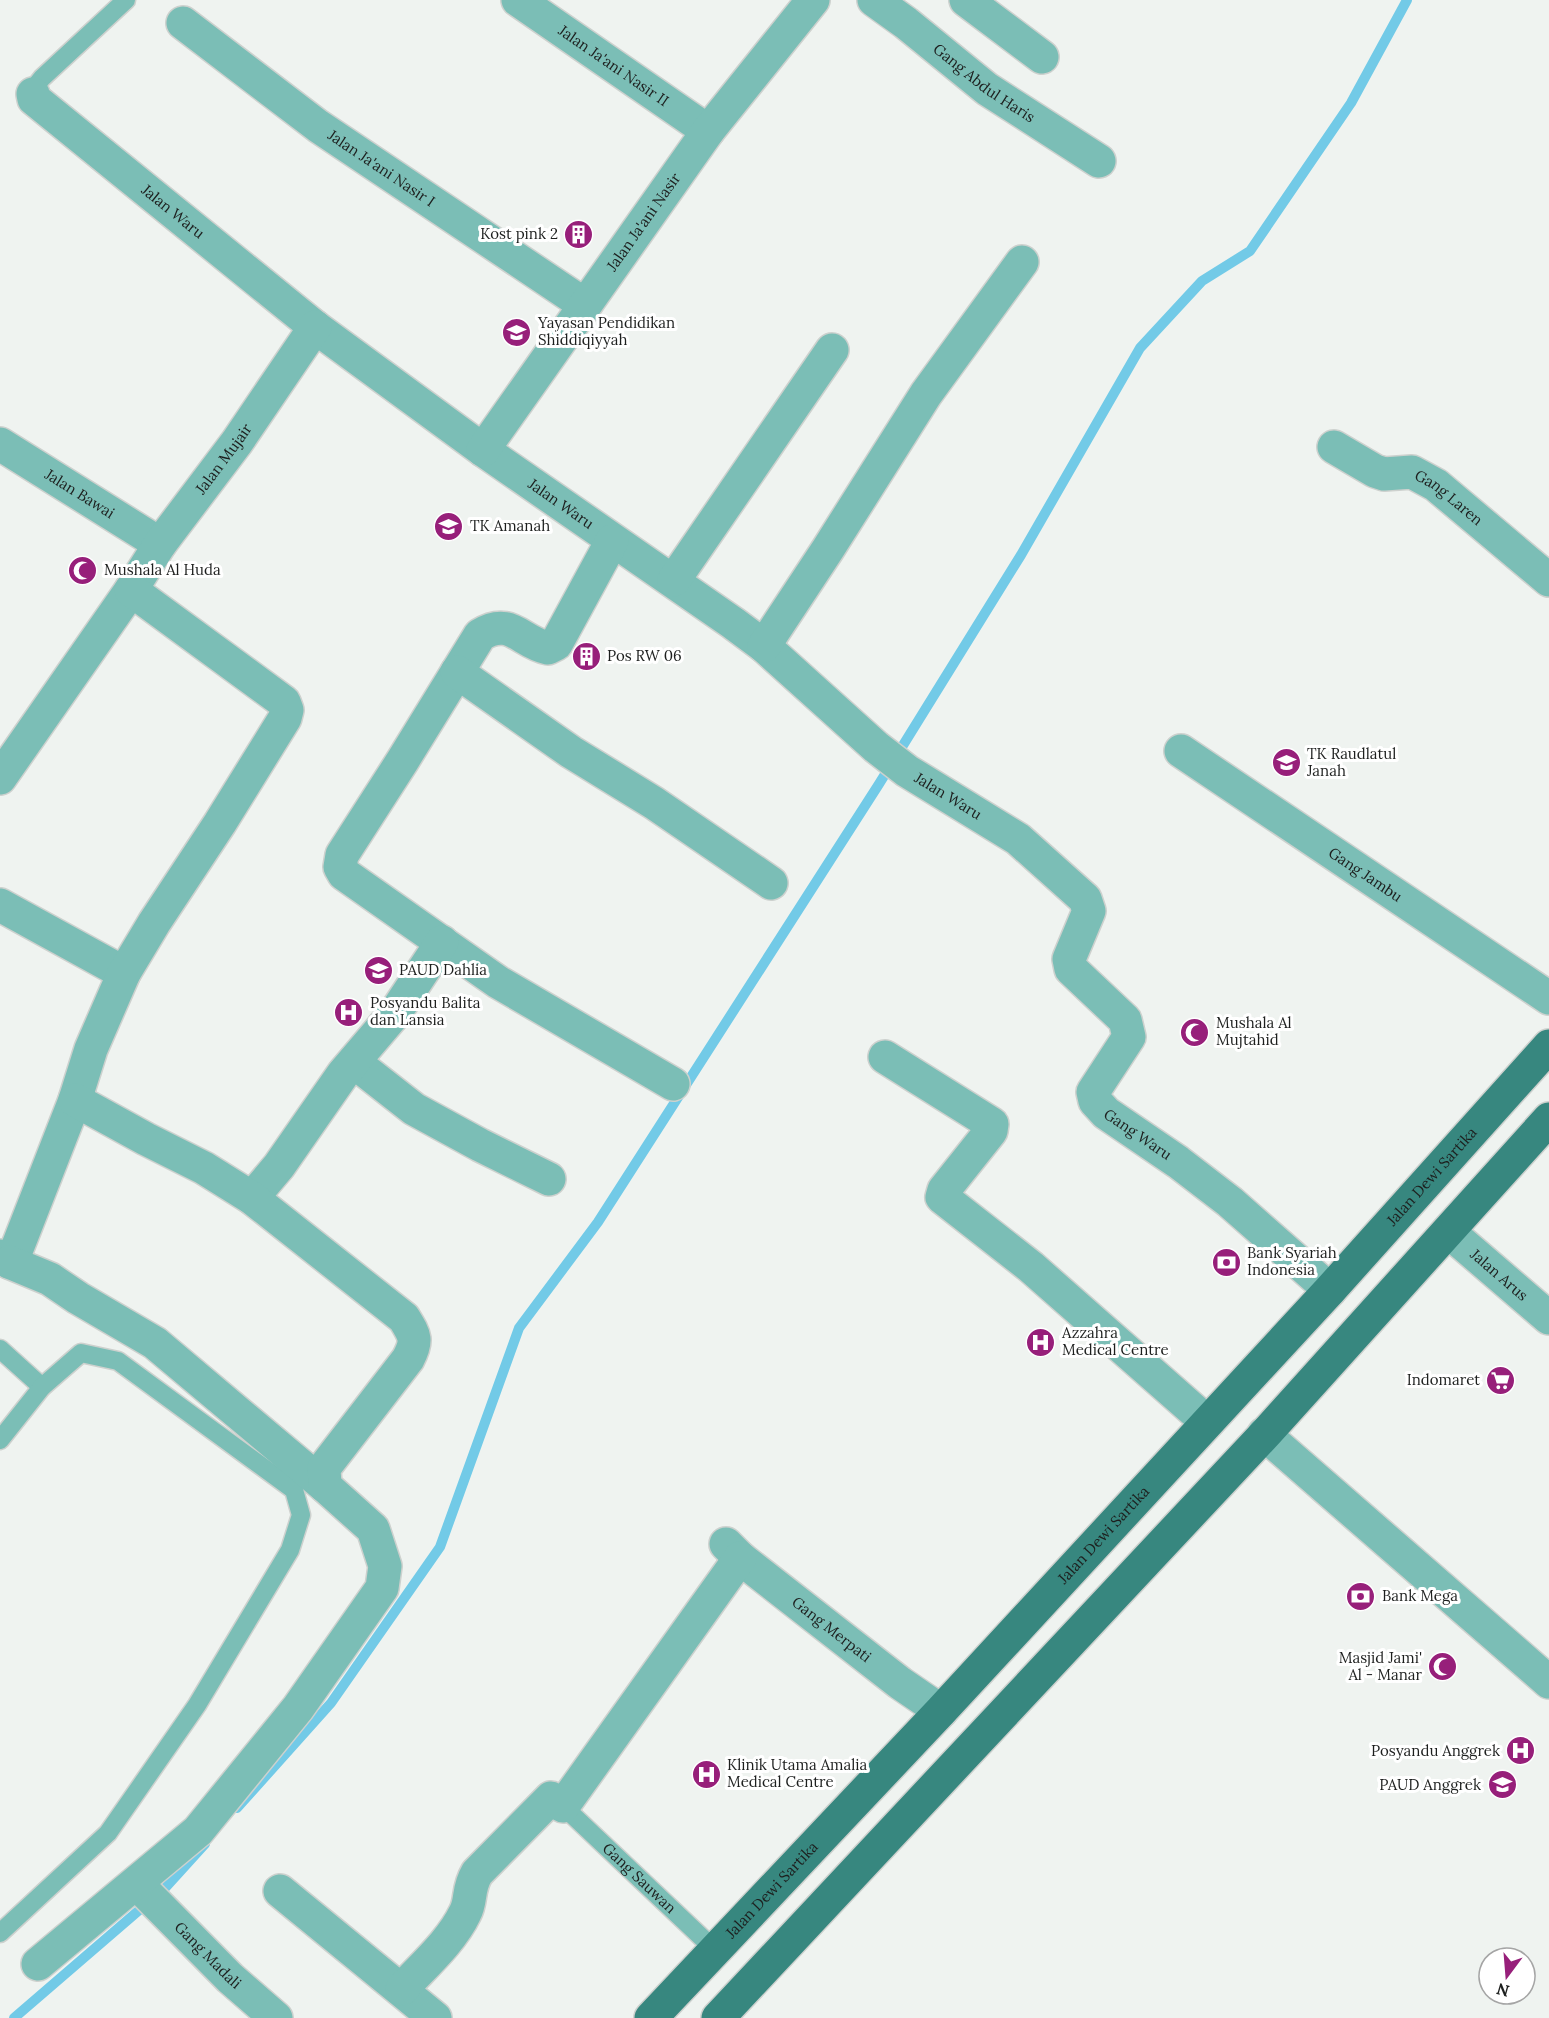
<svg xmlns="http://www.w3.org/2000/svg" width="1549" height="2018" font-family="Lora,serif">
  <rect width="100%" height="100%" fill="#eff3f0"/>
  <g fill="none" stroke-linecap="round" stroke-linejoin="round">
    <!-- stream -->
    <path stroke="#72cae7" stroke-width="10" d="M237,1808L331,1703L440,1547L519,1328L598,1222L879,784L1021,555L1140,348L1202,281L1250,251L1351,103L1407,0
      M14,2018L166,1887L205,1844"/>
    <defs>
      <g id="lane">
        <path d="M33,94L34,88L42,78L126,0"/>
        <path d="M0,1349L42,1387"/>
        <path d="M0,1440L42,1387L81,1353L118,1361L294,1490L301,1515L290,1550L197,1705L108,1833L0,1933"/>
        <path id="s1" d="M563,1806L715,1950"/>
      </g>
      <g id="street">
        <path id="s2" d="M518,0L708,131"/>
        <path id="s3" d="M874,0L906,23L987,89L1099,161"/>
        <path d="M966,0L1042,57"/>
        <path id="s4" d="M183,23L318,126L585,305"/>
        <path id="s5" d="M33,94L34,99L315,327L483,450L733,623L764,646L876,747L907,771L1018,839L1085,899L1089,911L1069,959L1071,969L1125,1020L1129,1037L1093,1092L1095,1101L1106,1113L1178,1162L1230,1202L1330,1290"/>
        <path id="s6" d="M0,444L160,544"/>
        <path id="s7" d="M1334,447L1375,471L1384,474L1412,472L1436,485L1549,580"/>
        <path id="s8" d="M483,450L708,131L813,0"/>
        <path d="M612,541L556,644L548,648C520,642 511,616 480,635L403,760L342,855L340,867L344,874L498,982L673,1084"/>
        <path d="M674,580L832,350"/>
        <path d="M764,646L828,549L926,394L1022,262"/>
        <path d="M457,672L571,752L654,803L771,883"/>
        <path id="s9" d="M1181,751L1549,998"/>
        <path id="s10" d="M0,778L131,590L160,544L237,442L315,327"/>
        <path d="M0,905L124,973"/>
        <path d="M885,1057L992,1124L991,1131L944,1190L942,1197L943,1198L1031,1267L1207,1422"/>
        <path d="M354,1062L414,1109L480,1145L549,1179"/>
        <path d="M252,1198L279,1166L343,1074L395,1013L442,942"/>
        <path id="s11" d="M1449,1232L1549,1318"/>
        <path d="M0,1256L9,1262L16,1251L75,1100L91,1049L124,973L154,923L220,823L285,718L287,710L284,702L131,590"/>
        <path d="M9,1262L50,1279L78,1298L155,1343L325,1486"/>
        <path d="M1264,1434L1549,1682"/>
        <path id="s12" d="M726,1544L740,1558L900,1683L941,1711"/>
        <path id="s13" d="M143,1890L230,1978L276,2018"/>
        <path d="M280,1891L435,2018"/>
        <path d="M38,1964L198,1831L298,1708L382,1588L385,1566L373,1529L325,1486L324,1468L408,1359C418,1340 415,1336 404,1318L252,1198L204,1168L146,1139L75,1100"/>
        <path d="M402,1989C423,1966 451,1942 465,1913C472,1900 467,1890 477,1873L551,1798L563,1806L740,1558"/>
      </g>
      <g id="primary">
        <path id="s14" d="M651,2018L941,1711L1330,1290L1549,1046"/>
        <path d="M718,2018L1267,1432L1549,1119"/>
      </g>
    </defs>
    <!-- lane casing -->
    <use href="#lane" stroke="#cdd1ce" stroke-width="21"/>
    <!-- street casing -->
    <use href="#street" stroke="#cdd1ce" stroke-width="36"/>
    <!-- primary casing -->
    <use href="#primary" stroke="#cdd1ce" stroke-width="36"/>
    <!-- lane -->
    <use href="#lane" stroke="#7bbeb6" stroke-width="18"/>
    <!-- street -->
    <use href="#street" stroke="#7bbeb6" stroke-width="33"/>
    <!-- primary -->
    <use href="#primary" stroke="#37877f" stroke-width="33"/>
  </g>
  <!-- icons -->
  <defs>
    <symbol id="building-disc" viewBox="-11 -11 22 22"><circle r="9.5" fill="#971f7a" stroke="#fff"/><path d="M-4-6H4V6H1V3H-1V6H-4ZM-2.5-4.3h1.7v1.8h-1.7ZM.8-4.3h1.7v1.8H.8ZM-2.5-1h1.7V.8h-1.7ZM.8-1h1.7V.8H.8Z" fill="#fff"/></symbol>
    <symbol id="school-disc" viewBox="-11 -11 22 22"><circle r="9.5" fill="#971f7a" stroke="#fff"/><path d="M0-5L7-2L0 1L-7-2ZM-4 1L0 2.5L4 1V4Q0 6-4 4Z" fill="#fff"/></symbol>
    <symbol id="mosque-disc" viewBox="-11 -11 22 22"><circle r="9.5" fill="#971f7a" stroke="#fff"/><path d="M3.5-4.9A6 6 0 1 0 3.5 4.9A5 5 0 1 1 3.5-4.9Z" fill="#fff"/></symbol>
    <symbol id="hospital-disc" viewBox="-11 -11 22 22"><circle r="9.5" fill="#971f7a" stroke="#fff"/><path d="M-5-5h3v3.5h4V-5h3V5h-3V1.5h-4V5h-3Z" fill="#fff"/></symbol>
    <symbol id="bank-disc" viewBox="-11 -11 22 22"><circle r="9.5" fill="#971f7a" stroke="#fff"/><path d="M-6-4H6V4H-6ZM0-2.3a2.3 2.3 0 1 0 0 4.6a2.3 2.3 0 1 0 0-4.6Z" fill="#fff"/></symbol>
    <symbol id="supermarket-disc" viewBox="-11 -11 22 22"><circle r="9.5" fill="#971f7a" stroke="#fff"/><path d="M-6-5.5h2.5l.6 2H6L4.5 2H-2.5L-4.4-4H-6ZM-1.5 3.2a1.3 1.3 0 1 0 .1 0ZM3 3.2a1.3 1.3 0 1 0 .1 0Z" fill="#fff"/></symbol>
  </defs>
  <g fill-rule="evenodd">
    <use href="#building-disc" x="562" y="218" width="33" height="33"/>
    <use href="#school-disc" x="500" y="316" width="33" height="33"/>
    <use href="#school-disc" x="432" y="510" width="33" height="33"/>
    <use href="#mosque-disc" x="66" y="554" width="33" height="33"/>
    <use href="#building-disc" x="570" y="640" width="33" height="33"/>
    <use href="#school-disc" x="1270" y="746" width="33" height="33"/>
    <use href="#school-disc" x="362" y="954" width="33" height="33"/>
    <use href="#hospital-disc" x="332" y="996" width="33" height="33"/>
    <use href="#mosque-disc" x="1178" y="1016" width="33" height="33"/>
    <use href="#bank-disc" x="1210" y="1246" width="33" height="33"/>
    <use href="#hospital-disc" x="1024" y="1326" width="33" height="33"/>
    <use href="#supermarket-disc" x="1484" y="1364" width="33" height="33"/>
    <use href="#bank-disc" x="1344" y="1580" width="33" height="33"/>
    <use href="#mosque-disc" x="1426" y="1650" width="33" height="33"/>
    <use href="#hospital-disc" x="1504" y="1734" width="33" height="33"/>
    <use href="#hospital-disc" x="690" y="1758" width="33" height="33"/>
    <use href="#school-disc" x="1486" y="1768" width="33" height="33"/>
  </g>
  <g text-anchor="middle" stroke-width="6" stroke-linejoin="round" paint-order="stroke">
    <!-- street labels -->
    <g font-size="15" fill="#1d1f1e" stroke="#fff">
      <text dy="5" stroke="none"><textPath href="#s2" startOffset="116">Jalan Ja'ani Nasir II</textPath></text>
      <text dy="5" stroke="none"><textPath href="#s3" startOffset="138">Gang Abdul Haris</textPath></text>
      <text dy="5" stroke="none"><textPath href="#s4" startOffset="246">Jalan Ja'ani Nasir I</textPath></text>
      <text dy="5" stroke="none"><textPath href="#s5" startOffset="184">Jalan Waru</textPath></text>
      <text dy="5" stroke="none"><textPath href="#s8" startOffset="279">Jalan Ja'ani Nasir</textPath></text>
      <text dy="5" stroke="none"><textPath href="#s10" startOffset="390">Jalan Mujair</textPath></text>
      <text dy="5" stroke="none"><textPath href="#s6" startOffset="94">Jalan Bawai</textPath></text>
      <text dy="5" stroke="none"><textPath href="#s7" startOffset="130">Gang Laren</textPath></text>
      <text dy="5" stroke="none"><textPath href="#s5" startOffset="670">Jalan Waru</textPath></text>
      <text dy="5" stroke="none"><textPath href="#s5" startOffset="1156">Jalan Waru</textPath></text>
      <text dy="5" stroke="none"><textPath href="#s9" startOffset="222">Gang Jambu</textPath></text>
      <text dy="5" stroke="none"><textPath href="#s5" startOffset="1624">Gang Waru</textPath></text>
      <text dy="5" stroke="none"><textPath href="#s14" startOffset="1148">Jalan Dewi Sartika</textPath></text>
      <text dy="5" stroke="none"><textPath href="#s11" startOffset="66">Jalan Arus</textPath></text>
      <text dy="5" stroke="none"><textPath href="#s14" startOffset="662">Jalan Dewi Sartika</textPath></text>
      <text dy="5" stroke="none"><textPath href="#s12" startOffset="136">Gang Merpati</textPath></text>
      <text dy="5" stroke="none"><textPath href="#s1" startOffset="105">Gang Sauwan</textPath></text>
      <text dy="5" stroke="none"><textPath href="#s14" startOffset="176">Jalan Dewi Sartika</textPath></text>
      <text dy="5" stroke="none"><textPath href="#s13" startOffset="92">Gang Madali</textPath></text>
    </g>
    <!-- poi labels -->
    <g font-size="15" fill="#1d1f1e" stroke="#fff" text-anchor="start">
      <text x="558" y="239" text-anchor="end">Kost pink 2</text>
      <text x="538" y="328">Yayasan Pendidikan<tspan x="538" dy="17">Shiddiqiyyah</tspan></text>
      <text x="470" y="531">TK Amanah</text>
      <text x="104" y="575">Mushala Al Huda</text>
      <text x="607" y="661">Pos RW 06</text>
      <text x="1307" y="759">TK Raudlatul<tspan x="1307" dy="17">Janah</tspan></text>
      <text x="399" y="975">PAUD Dahlia</text>
      <text x="370" y="1008">Posyandu Balita<tspan x="370" dy="17">dan Lansia</tspan></text>
      <text x="1216" y="1028">Mushala Al<tspan x="1216" dy="17">Mujtahid</tspan></text>
      <text x="1247" y="1258">Bank Syariah<tspan x="1247" dy="17">Indonesia</tspan></text>
      <text x="1062" y="1338">Azzahra<tspan x="1062" dy="17">Medical Centre</tspan></text>
      <text x="1480" y="1385" text-anchor="end">Indomaret</text>
      <text x="1382" y="1601">Bank Mega</text>
      <text x="1422" y="1663" text-anchor="end">Masjid Jami'<tspan x="1422" dy="17">Al - Manar</tspan></text>
      <text x="1500" y="1756" text-anchor="end">Posyandu Anggrek</text>
      <text x="727" y="1770">Klinik Utama Amalia<tspan x="727" dy="17">Medical Centre</tspan></text>
      <text x="1481" y="1790" text-anchor="end">PAUD Anggrek</text>
    </g>
  </g>
  <!-- north arrow -->
  <g transform="translate(1507 1976) rotate(196)"><circle r="28" fill="#ffffff" stroke="#a5a5a5" stroke-width="1.5"/>
  <path d="M0-4.5L10 22L0 15L-10 22Z" fill="#971f7a"/>
  <text y="-9" font-size="16" font-weight="bold" text-anchor="middle" fill="#1d1f1e">N</text>
  </g>
</svg>
